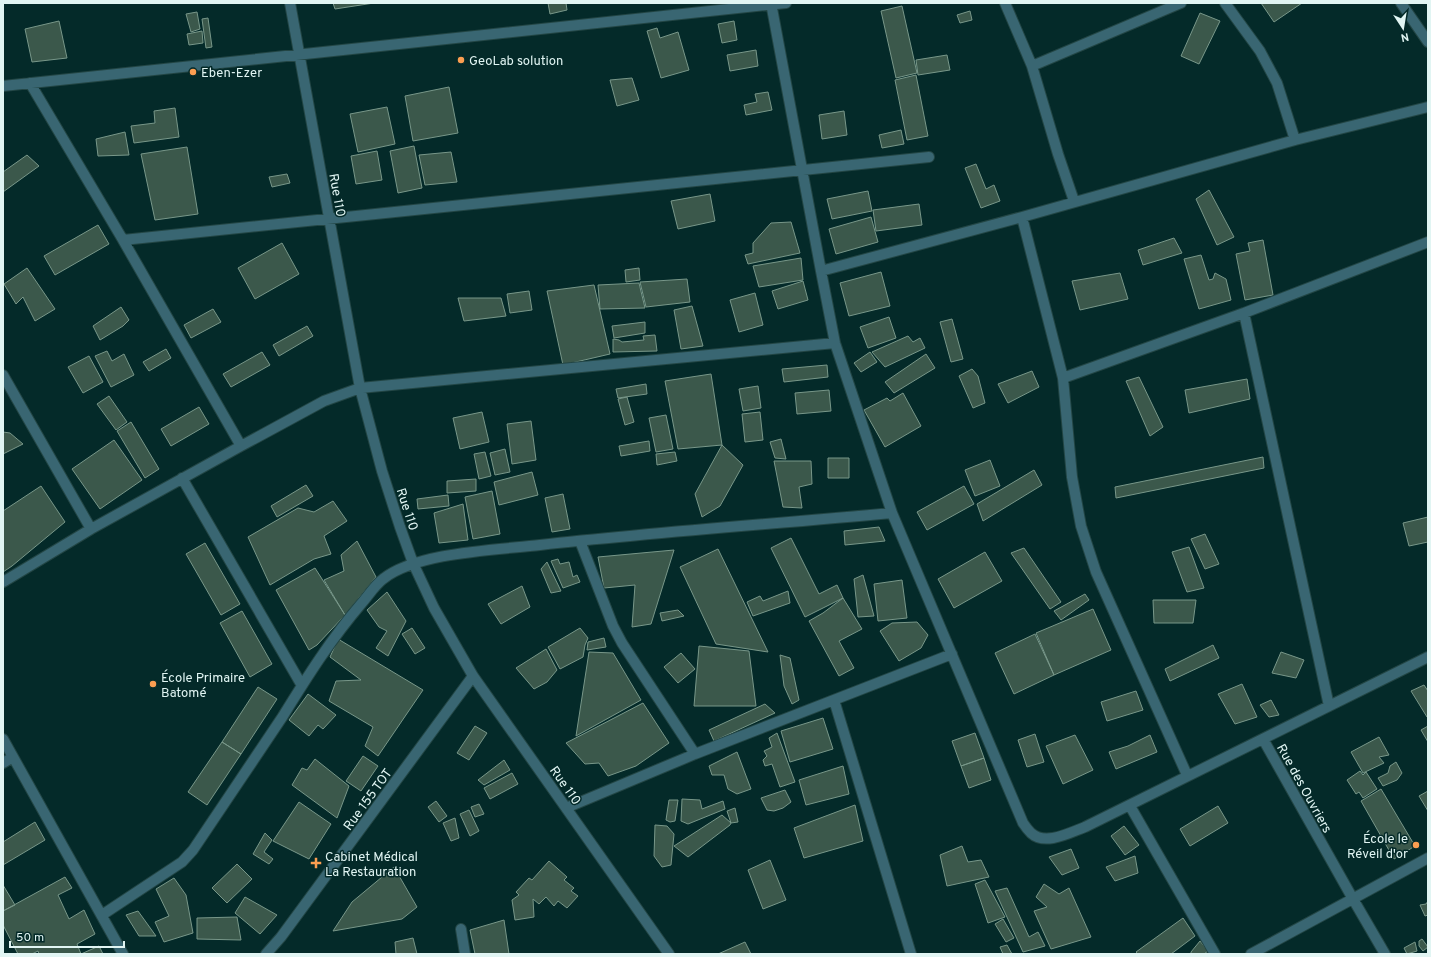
<svg xmlns="http://www.w3.org/2000/svg" width="1431" height="957" font-family="Overpass,sans-serif">
  <rect width="100%" height="100%" fill="#042a29"/>
  <!-- building -->
  <path fill="#3b584b" stroke="#789789" d="M333,3H374L335,9Z
    M548,3H566L567,10L550,14Z
    M1261,3H1302L1274,22Z
    M902,6L917,73L896,78L881,11Z
    M970,11L972,20L960,23L957,15Z
    M197,12L200,29L191,32L186,14Z
    M1200,13L1220,21L1199,64L1181,56Z
    M208,18L212,47L206,48L202,19Z
    M59,21L67,58L32,62L25,29Z
    M734,21L737,40L722,43L718,24Z
    M657,28L660,38L678,32L689,70L661,78L647,31Z
    M202,31L203,43L189,45L187,34Z
    M756,50L758,66L730,71L727,55Z
    M947,55L950,70L918,75L916,60Z
    M916,75L928,136L907,140L895,80Z
    M632,78L639,100L617,106L610,80Z
    M449,87L458,133L413,141L405,96Z
    M768,92L772,110L746,115L744,105L757,102L755,94Z
    M387,107L395,144L358,152L350,114Z
    M175,108L179,137L134,143L131,126L155,123L154,111Z
    M844,111L847,135L822,139L819,115Z
    M901,130L904,144L882,148L879,135Z
    M125,132L129,155L98,156L96,139Z
    M414,146L422,188L398,193L390,151Z
    M187,147L198,214L155,220L141,154Z
    M377,151L382,180L356,184L351,156Z
    M451,152L457,182L425,185L419,155Z
    M27,155L39,166L3,192V172Z
    M976,164L986,189L994,185L1000,201L981,208L965,168Z
    M287,174L290,183L272,187L269,177Z
    M1209,190L1234,237L1217,245L1196,199Z
    M868,191L872,211L832,219L827,199Z
    M710,194L715,221L678,229L671,201Z
    M919,204L922,225L876,231L873,210Z
    M871,217L878,242L836,254L829,229Z
    M791,222L800,253L748,264L745,255L753,253V243L771,223Z
    M98,225L109,244L55,275L44,256Z
    M1174,238L1182,253L1143,265L1138,250Z
    M1263,240L1273,295L1245,300L1236,254L1250,251L1248,243Z
    M282,243L299,274L255,299L238,268Z
    M1201,255L1209,280L1213,279L1215,273L1226,279L1231,300L1199,309L1184,259Z
    M801,258L803,280L759,287L753,266Z
    M27,268L55,309L35,321L23,297L16,304L4,284Z
    M639,268L640,280L626,282L625,270Z
    M881,272L890,306L849,316L840,283Z
    M1120,273L1128,299L1080,310L1072,281Z
    M687,279L690,302L646,307L640,282Z
    M803,281L808,300L778,309L772,291Z
    M639,283L645,308L600,309L598,285Z
    M594,285L610,354L563,365L547,291Z
    M529,291L532,310L510,313L507,294Z
    M755,293L763,325L739,332L730,300Z
    M458,298H501L506,316L464,321Z
    M692,306L703,346L681,349L674,310Z
    M121,307L129,320L123,326L100,340L93,326Z
    M213,309L221,322L191,338L184,325Z
    M889,317L896,338L868,348L860,327Z
    M952,319L963,359L951,362L940,322Z
    M645,322V333L614,338L612,326Z
    M307,326L313,336L279,356L273,345Z
    M655,335L657,351L613,352V339L619,340L622,342L644,340L643,336Z
    M908,336L913,342L920,338L925,348L885,367L872,352Z
    M166,349L171,358L149,371L143,362Z
    M107,351L112,361L124,354L134,375L111,387L95,356Z
    M262,352L270,365L231,387L223,374Z
    M870,352L877,362L861,372L854,363Z
    M926,354L935,368L894,393L885,382Z
    M89,356L103,382L83,393L68,367Z
    M827,365L828,377L784,382L782,369Z
    M972,369L978,376L985,403L973,408L959,376Z
    M1032,371L1039,387L1008,403L998,384Z
    M711,374L722,445L678,449L665,381Z
    M1139,377L1163,427L1150,436L1126,381Z
    M1247,379L1250,399L1189,413L1185,390Z
    M646,384L647,394L618,398L616,389Z
    M758,386L761,408L743,411L739,389Z
    M829,390L831,411L797,414L795,393Z
    M903,393L921,426L885,447L864,410L887,398L890,401Z
    M109,396L127,422L116,430L97,404Z
    M627,397L634,422L625,425L618,399Z
    M199,407L209,424L171,446L161,429Z
    M482,412L489,442L460,449L453,418Z
    M760,412L763,440L745,442L742,414Z
    M666,415L673,449L656,452L649,418Z
    M531,421L536,460L512,464L507,424Z
    M131,422L159,469L145,478L117,431Z
    M3,432L10,433L23,444L3,454Z
    M781,439L786,459L775,458L770,442Z
    M114,440L142,480L100,509L72,469Z
    M649,441L650,451L621,456L619,446Z
    M722,445L743,465L720,506L702,517L695,494Z
    M505,449L510,472L495,475L490,453Z
    M485,452L491,476L479,479L474,454Z
    M675,452L677,461L657,465L656,454Z
    M1263,457L1264,468L1116,498L1115,487Z
    M828,458H849V478H828Z
    M990,460L1000,486L975,496L965,470Z
    M774,461H811L812,484L799,487L802,508L783,507Z
    M1034,470L1042,485L983,521L977,504Z
    M532,472L538,495L499,505L494,482Z
    M476,479V491L447,493V481Z
    M306,485L313,496L277,517L271,506Z
    M41,486L65,522L12,566L3,572V511Z
    M964,486L974,504L927,530L917,512Z
    M492,491L500,534L473,539L465,497Z
    M563,494L570,529L552,532L545,498Z
    M448,495L449,506L418,509L417,499Z
    M333,501L347,521L324,536L331,554L314,559L270,585L248,537L298,508L314,512Z
    M463,504L468,540L439,543L434,513Z
    M1428,517V542L1409,546L1403,523Z
    M879,527L885,541L845,545L844,531Z
    M1205,534L1219,564L1205,569L1191,539Z
    M791,538L819,594L837,585L843,598L805,617L771,548Z
    M357,541L376,577L345,615L324,580L344,571L341,555Z
    M205,543L240,604L221,615L186,554Z
    M1189,547L1204,588L1187,592L1172,552Z
    M1024,548L1061,602L1050,609L1011,553Z
    M718,549L751,617L768,652L716,644L680,567Z
    M674,550L651,624L632,627L635,585L604,588L598,557Z
    M985,552L1002,581L954,608L938,579Z
    M558,559L560,564L569,562L573,577L577,575L580,582L563,588L551,561Z
    M547,562L561,591L551,593L541,569Z
    M315,568L345,615L317,645L309,650L276,590Z
    M863,575L874,616L858,617L854,579Z
    M902,580L907,618L878,621L874,584Z
    M522,586L530,607L501,624L488,604Z
    M788,591L790,603L753,616L747,602L760,596L763,601Z
    M387,592L406,621L388,656L376,648L387,631L379,627L367,610Z
    M1085,594L1089,600L1061,620L1054,611Z
    M843,598L862,629L839,641L854,668L839,676L809,621L823,613Z
    M1153,600H1196L1193,623H1154Z
    M1093,609L1111,650L1054,675L1036,633Z
    M678,610L684,616L662,621L660,613Z
    M242,611L272,664L250,677L220,623Z
    M917,622L928,635L921,648L899,661L880,631L892,623Z
    M412,628L425,648L415,654L402,634Z
    M580,628L588,638L585,645L583,657L560,669L548,647Z
    M1035,634L1054,675L1014,694L995,653Z
    M604,638L606,647L587,650L588,642Z
    M338,639L423,690L378,756L365,746L373,727L329,701L336,681L361,680L330,657Z
    M1213,645L1219,658L1170,681L1165,669Z
    M699,646L749,651L756,706H694Z
    M546,649L557,670L547,682L534,689L516,668Z
    M589,652L613,653L641,700L576,736Z
    M1281,652L1304,660L1296,678L1272,673Z
    M681,653L695,669L678,683L664,667Z
    M780,655L790,658L799,700L792,704L784,686Z
    M1242,684L1257,717L1235,724L1218,694Z
    M1424,685L1428,691V717H1427L1411,691Z
    M258,687L277,699L241,754L222,742Z
    M1136,691L1143,710L1107,721L1101,702Z
    M308,694L336,715L323,729L318,725L309,736L289,720Z
    M1271,700L1279,715L1269,717L1260,705Z
    M643,703L669,743L636,766L608,776L599,763L585,764L566,743Z
    M765,704L775,713L714,741L709,730Z
    M823,718L833,749L790,762L781,731Z
    M475,726L487,733L469,760L457,753Z
    M1428,726V742L1421,730Z
    M777,733L795,782L780,787L772,764L765,766L763,760L767,756L764,751L772,747L769,738Z
    M975,733L984,758L961,766L952,741Z
    M1035,734L1044,762L1027,767L1018,740Z
    M1075,735L1093,770L1063,784L1046,746Z
    M1150,735L1157,752L1116,769L1109,752L1128,746Z
    M1379,737L1389,755L1379,757L1384,763L1363,773L1351,752Z
    M222,742L241,754L207,805L188,792Z
    M737,752L751,789L737,794L728,789L724,775H712L709,766Z
    M363,756L378,766L361,791L346,781Z
    M984,758L991,780L969,788L961,766Z
    M315,759L349,786L337,818L292,785L302,768L307,770Z
    M504,760L510,770L484,785L478,780Z
    M1396,762L1402,773L1397,780L1383,786L1378,778L1388,773L1390,766Z
    M843,766L849,794L806,805L799,780Z
    M1360,771L1363,775L1366,772L1377,789L1363,798L1359,792L1356,794L1347,780Z
    M512,773L518,784L490,799L484,788Z
    M1381,789L1415,846L1394,859L1361,801Z
    M785,790L791,802L783,808L774,811L767,810L761,798Z
    M1428,791V811L1419,796Z
    M682,799L700,800L702,809L723,801L725,809L688,824L681,821Z
    M669,800H678L675,821L670,822L666,820Z
    M436,801L447,816L439,822L428,807Z
    M299,802L331,824L309,859L273,841Z
    M479,804L484,814L475,817L471,807Z
    M855,805L863,841L804,858L794,828Z
    M1218,806L1228,823L1190,846L1180,829Z
    M735,808L738,822L731,823L727,811Z
    M469,810L479,831L470,836L460,814Z
    M722,815L731,823L730,825L688,857L674,846Z
    M455,818L459,838L451,841L443,823Z
    M35,822L45,840L3,865V842Z
    M655,825L667,826L674,834L671,865L662,867L654,856Z
    M1124,826L1139,845L1125,855L1111,836Z
    M265,833L272,840L264,852L273,859L269,864L253,854Z
    M962,846L968,862L981,860L989,877L947,886L940,855Z
    M1071,849L1079,868L1062,875L1049,857Z
    M1135,856L1138,873L1115,881L1106,867Z
    M770,860L786,900L763,909L748,870Z
    M549,861L567,877L564,880L574,888L571,891L578,896L567,908L558,901L554,906L546,897L539,904L533,899L534,917L515,920L512,900L519,895L516,892L529,878L532,880Z
    M237,864L252,879L227,903L212,888Z
    M394,867L417,907L402,919L333,931L352,902Z
    M65,877L72,888L58,895L69,919L84,910L95,934L77,944L81,954L99,946L103,954H39L38,951L32,954H18L3,925V911Z
    M174,878L186,895L193,933L164,942L155,922L169,916L156,889Z
    M985,880L1005,917L988,923L975,884Z
    M1044,884L1059,894L1069,888L1091,937L1051,949L1034,911L1047,907L1036,897Z
    M3,885L15,905L3,911Z
    M1007,888L1029,937L1038,932L1045,946L1023,952L995,891Z
    M245,897L277,915L260,934L235,913Z
    M1428,901V915L1425,916L1420,905L1426,904Z
    M138,911L156,936H139L126,915Z
    M237,917L241,940L197,939V918Z
    M1183,918L1195,936L1171,954H1138L1136,952Z
    M1003,919L1014,938L1006,942L995,924Z
    M504,920L509,954H475L470,930Z
    M413,938L417,954H396L395,942Z
    M1422,939L1428,947L1423,951L1419,946V941Z
    M1200,941L1208,951L1204,954H1191V952Z
    M745,942L751,954H718Z
    M1415,942L1417,951L1407,954L1404,948Z
    M1007,945L1012,954H1003L1000,947Z"/>
  <g fill="none" stroke-linecap="round" stroke-linejoin="round">
    <defs>
      <path id="street" d="M290,3L360,388L382,471L400,527L413,563L434,608L473,676L669,954
        M771,3L821,271L835,343L892,513L1023,823C1025,826 1028,830 1031,833C1045,846 1069,833 1085,827L1428,657
        M1005,3L1032,66L1058,154L1074,201
        M1225,3L1260,51L1277,83L1295,140
        M1401,3L1428,42
        M1032,66L1181,3
        M30,83L123,240L929,157
        M3,86L786,3
        M1022,217L1063,378L1072,477L1081,526L1096,572L1187,775
        M123,240L241,446
        M821,271L1022,217L1295,140L1428,107
        M1244,313L1329,706
        M3,375L91,529
        M1063,378L1244,313L1428,242
        M182,478L301,684
        M580,541L613,626L622,643L695,754
        M3,582L91,529L241,446L324,401L360,388L835,343
        M834,700L911,954
        M3,739L123,954
        M1263,739L1353,899L1385,954
        M3,763L13,757
        M1130,806L1215,954
        M566,808L695,754L952,654
        M102,915L182,862L193,850C223,805 253,761 283,716C307,677 331,639 361,604C368,596 375,585 383,579C417,552 497,550 540,545C657,532 774,524 892,513
        M461,929L465,954
        M266,954L281,937L473,676
        M1251,954L1428,858"/>
    </defs>
    <!-- street casing -->
    <use href="#street" stroke="#234645" stroke-width="12"/>
    <!-- street -->
    <use href="#street" stroke="#396672" stroke-width="10"/>
  </g>
  <!-- markers -->
  <g fill="#fb9e51" stroke="#042a29" stroke-width="1.5">
    <circle cx="461" cy="60" r="4"/>
    <circle cx="193" cy="72" r="4"/>
    <circle cx="153" cy="684" r="4"/>
    <circle cx="1416" cy="845" r="4"/>
    <path d="M314 857h4v4h4v4h-4v4h-4v-4h-4v-4h4z"/>
  </g>
  <g text-anchor="middle" stroke-width="3" stroke-linejoin="round" paint-order="stroke">
    <!-- poi labels -->
    <g font-size="13" fill="#e1f5f3" stroke="#042a29" text-anchor="start">
      <text x="469" y="65">GeoLab solution</text>
      <text x="201" y="77">Eben-Ezer</text>
      <text x="161" y="682">École Primaire<tspan x="161" dy="15">Batomé</tspan></text>
      <text x="1408" y="843" text-anchor="end">École le<tspan x="1408" dy="15">Réveil d'or</tspan></text>
      <text x="325" y="861">Cabinet Médical<tspan x="325" dy="15">La Restauration</tspan></text>
    </g>
    <!-- street labels -->
    <g font-size="13" fill="#e1f5f3" stroke="#042a29">
      <text transform="translate(338 195) rotate(80)" y="5">Rue 110</text>
      <text transform="translate(408 509) rotate(72)" y="5">Rue 110</text>
      <text transform="translate(566 785) rotate(55)" y="5">Rue 110</text>
      <text transform="translate(1305 788) rotate(61)" y="5">Rue des Ouvriers</text>
      <text transform="translate(367 799) rotate(-54)" y="5">Rue 155 TOT</text>
    </g>
  </g>
  <!-- border -->
  <rect width="1431" height="957" fill="none" stroke="#e1f5f3" stroke-width="8"/>
  <!-- north arrow -->
  <g transform="translate(1403 28) rotate(168)" stroke="#042a29" stroke-width="3" paint-order="stroke">
  <path d="M0-3L7 15L0 10L-7 15Z" fill="#e1f5f3"/>
  <text y="-6" font-size="11" font-weight="bold" text-anchor="middle" fill="#e1f5f3">N</text>
  </g>
  <!-- scale -->
  <path d="M10 941v6h114v-6" fill="none" stroke="#e1f5f3" stroke-width="2"/>
  <text x="16" y="941" font-size="12" fill="#e1f5f3" stroke="#042a29" stroke-width="3" paint-order="stroke">50 m</text>
</svg>
